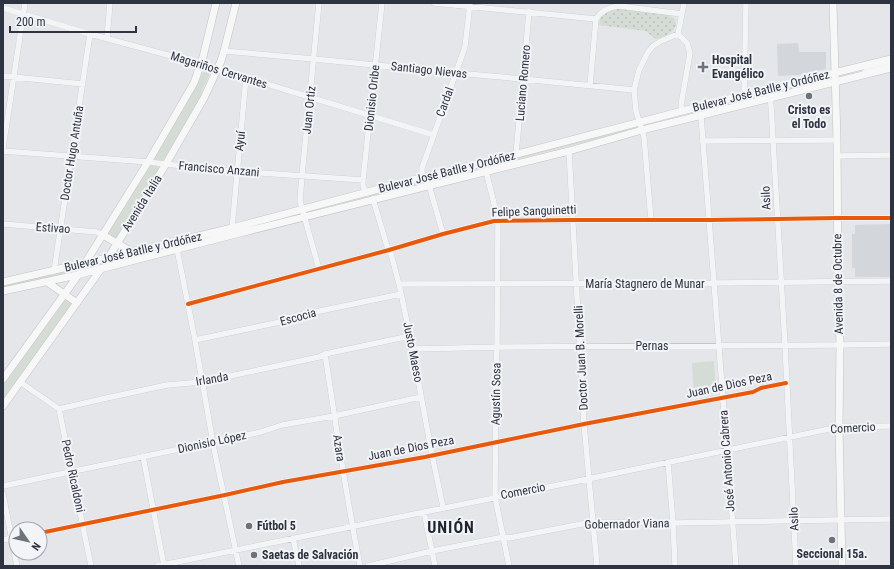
<svg xmlns="http://www.w3.org/2000/svg" width="894" height="569" font-family="'Roboto Condensed',sans-serif">
  <defs>
    <pattern id="park-dots" width="8" height="8" patternUnits="userSpaceOnUse"><rect width="8" height="8" fill="#d5dcd5"/><path d="M2 2h.1M6 6h.1" fill="none" stroke="#b7bdb8" stroke-width="1.8" stroke-linecap="round"/></pattern>
  </defs>
  <rect width="100%" height="100%" fill="#e4e6e9"/>
  <!-- built -->
  <path fill="#d3d6db" d="M798,43L799,52H826V69L798,75L778,76L777,44Z
    M891,224V277H855V268H852V234H855V225Z"/>
  <!-- grass -->
  <path fill="#d5dcd5" d="M207,68L209,69L210,71V73L203,88L199,101L164,159C161,162 157,162 154,159V157L193,92L204,70Z
    M827,78V80L772,94V91Z
    M636,127H637L636,129L431,181L430,180L431,179Z
    M150,165L157,166L159,168L157,171L116,239L108,234V233L148,166Z
    M423,181L424,182L423,183L308,212L307,211Z
    M293,215V217L110,263V262L156,250Z
    M73,269L75,270L74,273L3,288V284Z
    M65,299H66L72,304L3,399V384Z
    M714,361L716,394L694,395L692,363Z"/>
  <!-- park -->
  <path fill="url(#park-dots)" d="M620,8L669,15C686,25 668,36 657,39C652,38 650,33 646,31L599,25C600,13 610,10 620,8Z"/>
  <g fill="none" stroke-linecap="round" stroke-linejoin="round">
    <defs>
      <path id="minor" d="M319,3L302,175L300,201L319,269
        M434,3L596,19
        M3,8L90,34L201,64L434,135
        M596,19C601,11 609,7 619,6L682,14
        M678,34L687,43L690,53L681,105L682,111
        M678,34L684,3
        M107,38L110,3
        M224,51L314,59L456,73L523,79L634,90
        M863,74L868,70L891,64
        M3,76L83,84
        M590,85L596,19
        M770,89L785,345L796,566
        M744,95L746,3
        M701,116L736,566
        M702,141L837,140
        M3,148L25,3
        M3,151L148,162L218,170L363,180
        M569,151L584,424L597,566
        M516,154L529,12
        M837,156L891,155
        M486,171L498,220L497,348L496,368L495,497L509,566
        M366,193L363,186V180L382,3
        M373,199L387,246L391,254L399,284L410,336L432,455L443,507
        M651,220L644,137L636,111L634,90L639,70L648,52L653,46L661,41L678,34
        M3,224L97,232L103,235
        M232,228L246,78
        M443,234L429,185L422,172V168L465,47L470,3
        M177,249L195,340L214,449L239,566
        M54,271L90,34
        M399,284L713,283L891,281
        M188,304L389,250L443,234L494,221L573,220H709L837,218H891
        M195,340L285,321L296,316L401,294
        M412,349L505,347L840,345L891,344
        M325,354C336,425 346,496 360,566
        M20,382L59,409L102,399L167,385L202,382L319,357L325,354L410,336
        M59,409L91,566
        M143,456L164,566
        M668,462L673,523L675,566
        M3,486L261,432L282,425L334,416L421,397
        M3,494L17,566
        M424,512L435,566
        M40,533L225,495L283,482L425,457L584,424L753,392L761,388L786,383
        M293,538L299,566
        M3,540L16,537
        M157,566L588,479L839,427L891,426
        M368,566L432,551L504,537L509,538L592,522L673,523L891,519"/>
      <path id="major" d="M833,3L837,140L838,281L840,345L839,427L842,566
        M103,235L132,252
        M107,260L166,164L204,98L221,61L224,51L236,3
        M84,265L148,162L194,83L203,57L216,3
        M3,282L132,252L232,228L424,177L483,163L744,95L891,59
        M47,282L77,303
        M3,291L77,275L240,233L569,151L642,130L891,68
        M3,379L79,274
        M3,406L101,269"/>
    </defs>
    <!-- minor casing -->
    <use href="#minor" stroke="#c3c4c7" stroke-width="6"/>
    <!-- major casing -->
    <use href="#major" stroke="#c1c3c6" stroke-width="8"/>
    <!-- minor -->
    <use href="#minor" stroke="#f3f4f5" stroke-width="5.5"/>
    <!-- major -->
    <use href="#major" stroke="#f7f7f7" stroke-width="7"/>
    <defs>
      <path id="cycleway" d="M188,304L389,250L443,234L494,221L573,220H709L837,218H891
        M40,533L225,495L283,482L425,457L584,424L753,392L761,388L786,383"/>
    </defs>
    <!-- cycleway casing -->
    <use href="#cycleway" stroke="#f3f4f7" stroke-width="6"/>
    <!-- cycleway -->
    <use href="#cycleway" stroke="#e8590c" stroke-width="4"/>
  </g>
  <!-- markers -->
  <g fill="#6d727b" stroke="#f3f4f7" stroke-width="1.5">
    <path d="M701 61h4v4h4v4h-4v4h-4v-4h-4v-4h4z"/>
    <circle cx="809" cy="96" r="4"/>
    <circle cx="249" cy="526" r="4"/>
    <circle cx="832" cy="540" r="4"/>
    <circle cx="254" cy="555" r="4"/>
  </g>
  <g text-anchor="middle" stroke-width="4" stroke-linejoin="round" paint-order="stroke">
    <!-- poi labels -->
    <g font-size="12" font-weight="bold" fill="#2d3340" stroke="#f3f4f7" text-anchor="start">
      <text x="712" y="64">Hospital<tspan x="712" dy="14">Evangélico</tspan></text>
      <text x="809" y="114" text-anchor="middle">Cristo es<tspan x="809" dy="14">el Todo</tspan></text>
      <text x="257" y="530">Fútbol 5</text>
      <text x="832" y="558" text-anchor="middle">Seccional 15a.</text>
      <text x="262" y="559">Saetas de Salvación</text>
    </g>
    <!-- street labels -->
    <g font-size="12" fill="#2d3340" stroke="#f3f4f7">
      <text transform="translate(219 70) rotate(17)" y="4">Magariños Cervantes</text>
      <text transform="translate(429 70) rotate(6)" y="4">Santiago Nievas</text>
      <text transform="translate(523 83) rotate(-85)" y="4">Luciano Romero</text>
      <text transform="translate(761 91) rotate(-14)" y="4">Bulevar José Batlle y Ordóñez</text>
      <text transform="translate(372 98) rotate(-84)" y="4">Dionisio Oribe</text>
      <text transform="translate(445 102) rotate(-70)" y="4">Cardal</text>
      <text transform="translate(309 110) rotate(-84)" y="4">Juan Ortiz</text>
      <text transform="translate(240 141) rotate(-84)" y="4">Ayuí</text>
      <text transform="translate(72 153) rotate(-81)" y="4">Doctor Hugo Antuña</text>
      <text transform="translate(219 169) rotate(5)" y="4">Francisco Anzani</text>
      <text transform="translate(447 172) rotate(-14)" y="4">Bulevar José Batlle y Ordóñez</text>
      <text transform="translate(766 198) rotate(-93)" y="4">Asilo</text>
      <text transform="translate(142 203) rotate(-58)" y="4">Avenida Italia</text>
      <text transform="translate(534 211) rotate(-2)" y="4">Felipe Sanguinetti</text>
      <text transform="translate(53 228) rotate(4)" y="4">Estivao</text>
      <text transform="translate(133 252) rotate(-13)" y="4">Bulevar José Batlle y Ordóñez</text>
      <text x="645" y="288">María Stagnero de Munar</text>
      <text transform="translate(838 284) rotate(-91)" y="4">Avenida 8 de Octubre</text>
      <text transform="translate(298 317) rotate(-15)" y="4">Escocia</text>
      <text x="652" y="350">Pernas</text>
      <text transform="translate(413 352) rotate(79)" y="4">Justo Maeso</text>
      <text transform="translate(581 358) rotate(-93)" y="4">Doctor Juan B. Morelli</text>
      <text transform="translate(212 379) rotate(-10)" y="4">Irlanda</text>
      <text transform="translate(729 385) rotate(-12)" y="4">Juan de Dios Peza</text>
      <text transform="translate(496 394) rotate(-89)" y="4">Agustín Sosa</text>
      <text transform="translate(853 428) rotate(-3)" y="4">Comercio</text>
      <text transform="translate(212 442) rotate(-12)" y="4">Dionisio López</text>
      <text transform="translate(339 448) rotate(81)" y="4">Azara</text>
      <text transform="translate(411 448) rotate(-11)" y="4">Juan de Dios Peza</text>
      <text transform="translate(727 461) rotate(-94)" y="4">José Antonio Cabrera</text>
      <text transform="translate(73 476) rotate(78)" y="4">Pedro Ricaldoni</text>
      <text transform="translate(523 491) rotate(-11)" y="4">Comercio</text>
      <text transform="translate(794 519) rotate(-93)" y="4">Asilo</text>
      <text transform="translate(627 524) rotate(-1)" y="4">Gobernador Viana</text>
    </g>
    <!-- district labels -->
    <g font-size="16" font-weight="bold" letter-spacing="1" fill="#1f2431" stroke="#f3f4f7">
      <text x="451" y="533">UNIÓN</text>
    </g>
  </g>
  <!-- border -->
  <rect width="894" height="569" fill="none" stroke="#2d3340" stroke-width="8"/>
  <!-- north arrow -->
  <g transform="translate(28 541) rotate(124)"><circle r="19" fill="#f3f4f7" stroke="#a4a7ae"/>
  <path d="M0-3L7 15L0 10L-7 15Z" fill="#6d727b"/>
  <text y="-6" font-size="11" font-weight="bold" text-anchor="middle" fill="#2d3340">N</text>
  </g>
  <!-- scale -->
  <path d="M10 26v6h126v-6" fill="none" stroke="#2d3340" stroke-width="2"/>
  <text x="16" y="26" font-size="12" fill="#2d3340" stroke="#f3f4f7" stroke-width="3" paint-order="stroke">200 m</text>
</svg>
